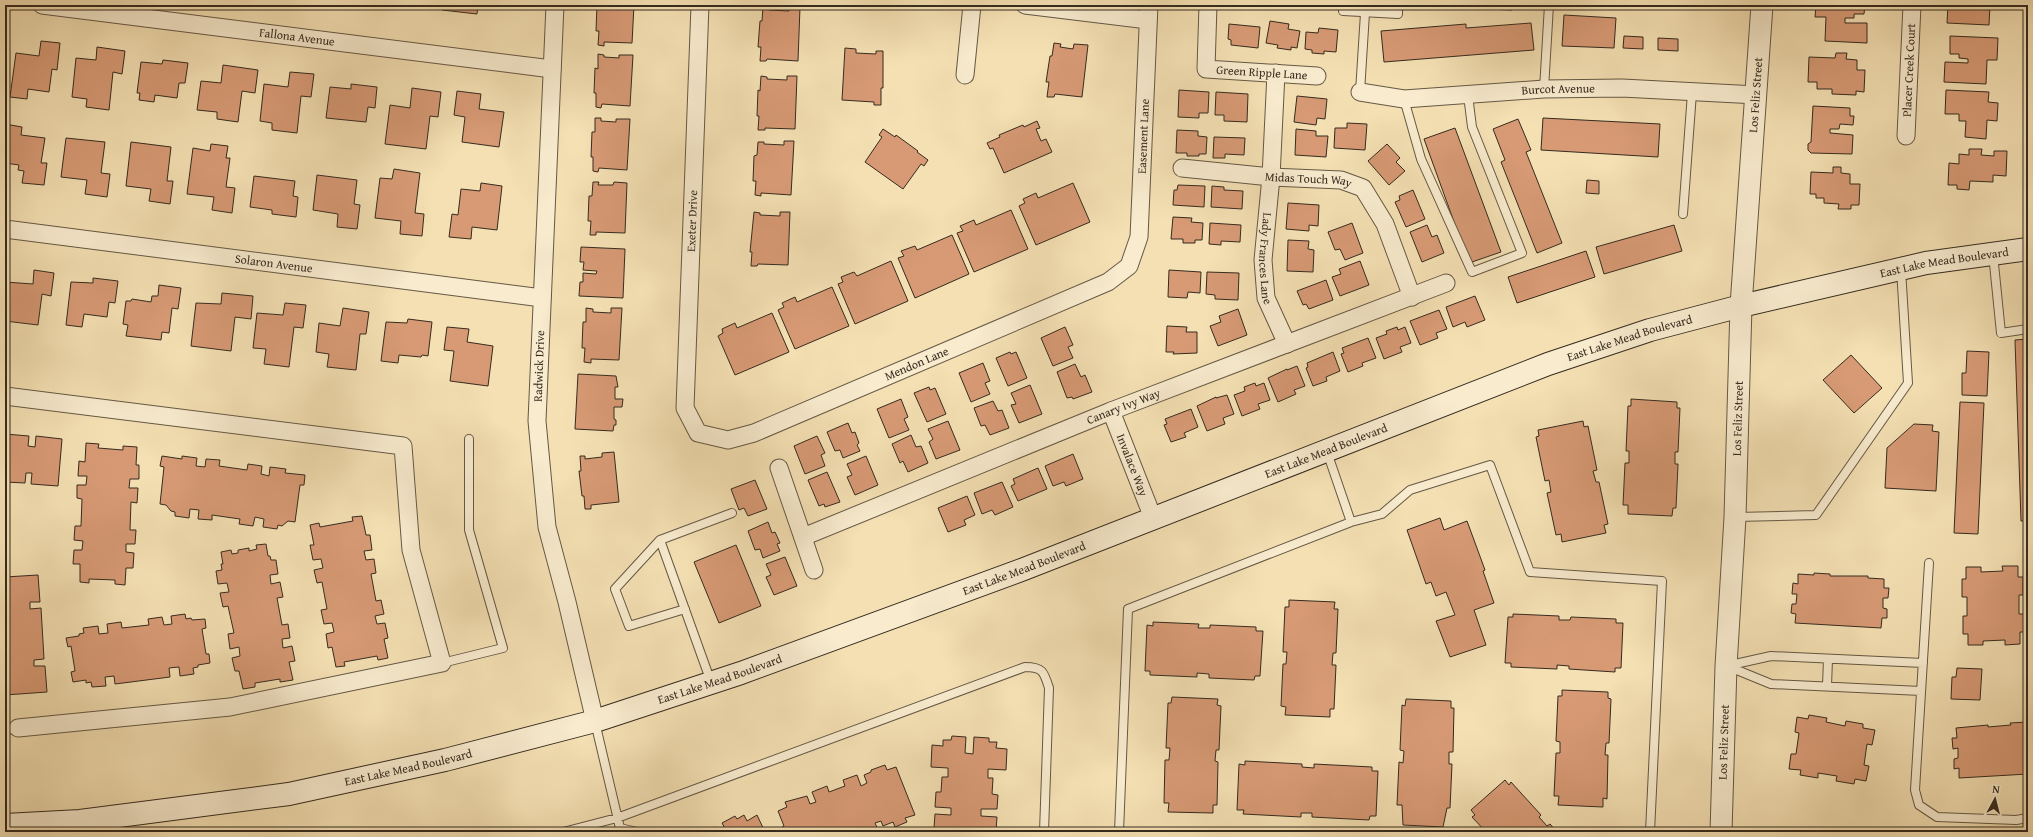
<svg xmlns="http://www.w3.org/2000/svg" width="2033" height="837" font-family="'Gentium Book Plus',serif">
  <rect width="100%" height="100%" fill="#f4e0b3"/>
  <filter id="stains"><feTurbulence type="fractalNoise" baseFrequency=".005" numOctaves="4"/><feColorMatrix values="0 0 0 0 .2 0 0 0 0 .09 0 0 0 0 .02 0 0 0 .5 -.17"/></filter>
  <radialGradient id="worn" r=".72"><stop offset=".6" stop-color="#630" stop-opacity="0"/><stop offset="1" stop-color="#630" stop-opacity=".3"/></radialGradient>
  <!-- building -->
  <path fill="#d79a75" stroke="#352b1f" d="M443,5H478L477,14L442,10Z
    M597,5H634L632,43L604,42V46L598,45L599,31H596Z
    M1277,5H1308V7Z
    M1430,5H1459V8Z
    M1484,5H1513L1512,10L1484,9Z
    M1816,5H1865L1864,14H1854V18H1845V23H1867V43L1825,41L1826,17H1815Z
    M1948,5H1990L1989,25L1947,23Z
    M763,7L769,8V10L789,11V7H800L798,61L767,59L766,61H760L761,47H758L760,21H762Z
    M1564,15L1616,18L1614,48L1562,46Z
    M1270,21L1289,24L1288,29L1300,31L1297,48L1291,47V50L1277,48L1278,45L1266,43Z
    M1531,23L1534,50L1384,62L1381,31L1466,24V28Z
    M1229,24L1260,27L1258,48L1231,45V40L1228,39Z
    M1319,28L1338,30L1336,52L1324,51V54L1312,53V50L1305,49L1306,32L1318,33Z
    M1624,36L1643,37V49L1623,48Z
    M1950,36L1998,38L1997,60H1987L1986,84L1944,82L1945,62L1968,63V59L1959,58V54H1950Z
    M1658,38L1678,39V51L1658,50Z
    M41,41L60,43L57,70L52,69L49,92L28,89L27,99L10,97L16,53L39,56Z
    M1054,43L1061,44L1060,47L1073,49L1074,44L1088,45L1082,97L1055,94L1054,97H1047L1049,82H1046L1050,56H1052Z
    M97,47L125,51L122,74L113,72L109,110L86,107L87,99L72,97L76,58L96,60Z
    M845,48L856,49V53L876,54V51H883V88H881V105H874V102L842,100Z
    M1836,53H1847L1846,59L1857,60V70H1865L1864,92L1856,91V95L1832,94V89H1817V82H1808L1809,57L1835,58Z
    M598,54L604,55V57L619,58V55H633L630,106L602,104L601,108L596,107V93H594L595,68L598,69Z
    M163,60L188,63L185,83H179L177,98L155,95L154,102L139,100L140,93H137L141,62L162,64Z
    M223,65L258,70L255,93L242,91L238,122L217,119V112L197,110L201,81L221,83Z
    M290,72L314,74L311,97L301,96L297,133L272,130V123L260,121L264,84L288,87Z
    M761,76L767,77V79L787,80V76H797L795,129L765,128V130H758L759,116H757L758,90L760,91Z
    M351,84L377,87L375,108L368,107L366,122L326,118L330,87L351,89Z
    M412,88L441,92L438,117L430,116L426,149L385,144L390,105L410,108Z
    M1179,90L1209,92L1208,113H1199V118L1178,117Z
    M1946,90L1989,92L1988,102L1998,103L1997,121L1987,120L1986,139L1965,137L1966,121H1959V114H1945Z
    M457,91L481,94L479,109L504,112L499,147L462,142L465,117L454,115Z
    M1216,92L1248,94L1247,122L1224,121V115H1215Z
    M1297,96L1327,99L1325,119L1317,118L1316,125L1294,122Z
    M1813,106L1850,108V116H1854L1853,125L1840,124L1839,129H1830V133L1853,135L1852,154L1811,153L1808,150V144L1811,142Z
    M595,118H601V121L616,122V119H630L627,170L599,168L598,172L593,171V157H591L592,132H595Z
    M1543,118L1660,124L1658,157L1541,150Z
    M1518,119L1531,150L1526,152L1562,243L1537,253L1501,162L1505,160L1493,129Z
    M1037,121L1040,128L1036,129L1041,141L1046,139L1052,152L1004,173L993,148L990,149L987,143L1000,137L999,135L1023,125L1024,127Z
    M1347,123L1367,124L1365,150L1334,148L1335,128H1347Z
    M5,124L22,127L21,135L45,138L41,163H47L44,185L22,183L24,171L18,170L19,165L5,163Z
    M1455,128L1501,252L1469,263L1424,139Z
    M883,129L895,137L896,135L918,151L917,152L928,160L924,166L921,164L903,189L865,162L882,137L879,135Z
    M1296,129L1316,131V136H1328L1326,157L1295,155Z
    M1177,130L1198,131V136L1207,137L1206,154H1199V156H1187V153H1176Z
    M1214,137L1245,138L1244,155L1225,154V158H1213Z
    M66,138L105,142L101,173L110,174L107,197L85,194L87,180L61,177Z
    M784,141H794L791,195L761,193V196L755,195L756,181H753L754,156L757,155L758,142H764V144L784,145Z
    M131,142L171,147L167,181H173L170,204L149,201L151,189L126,186Z
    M211,144L228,146L226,158H230L226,187L235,188L232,213L212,210L214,197L187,194L193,148L210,151Z
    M1387,144L1400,158L1396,162L1405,171L1389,185L1368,161Z
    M1969,149H1982L1981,155L1994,156V151H2007L2006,176L1993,175V182L1970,181L1969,190L1957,189V185H1948L1949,163L1959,164V154L1969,155Z
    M1833,167H1841V173L1850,174V184H1860L1859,205H1851V209H1838L1839,204L1824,203V198H1816V194H1810L1811,172L1833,173Z
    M394,169L420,173L415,213L424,214L422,236L400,234L401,221L375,218L380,178L392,179Z
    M317,175L357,180L354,204L360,205L357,229L337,227L338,214L313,210Z
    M254,176L295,181L293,196L298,197L296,217L272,214V210L250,207Z
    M1587,180L1599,181V194L1586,193Z
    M593,182H599L598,185H613L614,182L627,183L625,233L596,232V235H590L591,221H588L589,196H592Z
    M481,183L502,186L497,230L472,227L471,239L449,237L452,214L458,215L461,189L480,191Z
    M1073,183L1090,222L1036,245L1019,206L1025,203L1023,199L1036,193L1038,198Z
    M1178,185L1205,186L1204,207L1173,205L1174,190H1177Z
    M1212,186L1224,187V190L1243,191L1242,209L1211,207Z
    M1413,190L1425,219L1406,227L1395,202L1400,200L1399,196Z
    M1288,203L1319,205L1318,226L1309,225V231L1286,229Z
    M1011,210L1028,249L974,272L957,233L963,231L960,226L974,220L976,225Z
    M754,212L760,213V215L780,216V212H790L788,265L758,264L757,266H751L752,252H750Z
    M1173,217L1192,218L1191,222L1203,223L1202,240H1195V243H1183V239H1171Z
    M1210,223L1241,225L1240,242L1221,241V245L1209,244Z
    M1352,223L1363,253L1345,260L1340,249L1335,250L1328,232Z
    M1427,225L1432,237L1437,235L1444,253L1422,262L1410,232Z
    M1674,225L1682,251L1604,274L1596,247Z
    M952,235L969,274L915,298L898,258L904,256L901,251L915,246L917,250Z
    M1288,240L1309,241L1308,249L1314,250L1313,272L1287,271Z
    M581,247L625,249L623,298L579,296L580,282H583V273L596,274L597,271L583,270L584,262H580Z
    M1586,251L1595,277L1517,303L1508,277Z
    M891,261L908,301L855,324L838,284L843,282L841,277L854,272L857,276Z
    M1360,261L1369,285L1340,296L1332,277L1341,274L1339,269Z
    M34,270L54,273L51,296L42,294L38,325L5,321V282L33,284Z
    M1169,270L1201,272L1200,293L1188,292L1187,298L1168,297Z
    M1207,272L1239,273L1238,300L1215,299V295L1206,294Z
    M93,278L118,281L115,303L109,302L107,317L84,314L82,327L66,325L71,282L93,283Z
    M1326,280L1333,300L1309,309L1306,304L1303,305L1297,291Z
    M159,285L181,288L178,309L172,308L169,333L162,332L161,340L126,336L128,325L123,324L126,301H131L132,299L151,302L152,296H158Z
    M832,287L849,326L795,349L778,310L784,307L782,303L795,297L797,302Z
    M222,293L253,296L251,319L235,317L231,351L191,346L196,303L221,304Z
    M1475,296L1485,320L1467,327L1465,322L1453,327L1446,307Z
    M285,303L306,305L303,328L294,327L289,367L264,364L266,349L253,348L257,313L283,315Z
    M343,308L369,312L366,334H360L356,370L327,367L329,354L316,352L319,323L340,326Z
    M586,308L593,309V312L611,313V308H622L619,360L591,359V363L584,362L585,348H582L583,322H586Z
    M1238,309L1247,335L1218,346L1210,326L1221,322L1219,316Z
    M1439,310L1447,329L1436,333L1438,338L1420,345L1410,321Z
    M772,313L789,352L735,375L718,336L723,333L722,329L735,323L737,328Z
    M408,319L432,322L428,356L422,355L421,357L399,355L398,363L381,361L386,322L407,323Z
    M1167,326L1187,327L1186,332H1197V353L1173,354L1174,352H1166Z
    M447,327L469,329L467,342L493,346L488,386L450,381L454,351L444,350Z
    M1065,327L1073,345L1068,347L1073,358L1053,366L1041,338Z
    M1397,327L1398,330L1405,327L1411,343L1400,347L1402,352L1384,359L1376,338L1387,334L1386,331Z
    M1368,338L1376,358L1362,363L1363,366L1348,372L1341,354L1344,353L1342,348Z
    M2028,339V521H2021L2015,340Z
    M1967,351L1989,352L1987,396L1962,395V373H1966Z
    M1010,352L1011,354L1016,352L1027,378L1008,386L996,358Z
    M1333,352L1340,371L1326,377L1327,381L1313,386L1306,368L1308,367L1307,363Z
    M1851,355L1882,388L1854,413L1823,380Z
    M983,363L990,381L985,383L990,394L971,402L959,373Z
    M1075,364L1081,377L1085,375L1092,392L1073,399L1072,397L1067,398L1057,372Z
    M1297,366L1305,386L1294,390L1296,394L1278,402L1268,378L1287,369V370Z
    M578,374L616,376L618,387H615V399H623L622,407H614V419L616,420V425H614L613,431L575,429Z
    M1255,383L1256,386L1264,383L1270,400L1258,404L1260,409L1242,416L1234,395L1245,391L1244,387Z
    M1030,385L1042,414L1019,423L1011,405L1016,404L1011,393Z
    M929,387L930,390L935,388L946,414L927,422L914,393Z
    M1227,395L1234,414L1223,418L1225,424L1207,431L1197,406L1216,397V398Z
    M901,399L908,417L904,419L909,430L889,438L877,409Z
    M1631,399L1677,402V408H1680L1678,452H1675V464H1678L1676,508H1673L1672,516L1628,514V505H1623L1625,463H1629V451H1626L1628,406H1631Z
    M993,401L998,411L1002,410L1009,428L990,435L985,425L981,426L974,408Z
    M1960,402L1984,403L1978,534L1954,533Z
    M1191,409L1198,427L1184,433L1186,437L1171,442L1164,425L1167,424L1165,419Z
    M948,421L960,450L936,459L929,442L933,439L928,429Z
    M1583,421L1584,427L1588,426L1597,470L1593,471L1596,482H1599L1608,524L1604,525L1606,533L1562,542L1561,534L1556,535L1547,493L1551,492L1549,480L1545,481L1536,437L1539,436L1538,430Z
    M848,423L852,433L855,432L859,443L857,445L860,451L843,458L840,450L835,451L827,432Z
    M1914,424L1933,425L1932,431L1939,432L1936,491L1885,488L1887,448Z
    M5,434L29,436L28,446L35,447L36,436L62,439L58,486L31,484L32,473H26L25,483L5,482Z
    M911,435L916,447L921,446L928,463L908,472L903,461L900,463L892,444Z
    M817,436L825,453L821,455L825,466L805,474L794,446Z
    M86,443L99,444L98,448L123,450V446L137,447L136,465H139V479H130L129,488H138L137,503L131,502L130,530H136L135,544H126V552L134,553L133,568H126L125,585L115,584V580L89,579V583L80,582V564H73L74,550H82L83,541L74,540L75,526H81L82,499L77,498V485H86L87,476H78L79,461L85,462Z
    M614,452L619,502L591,505V509H585L584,496H582L579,471H581L580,456H585V459L602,457V453Z
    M1073,454L1083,479L1066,486L1064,482L1053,486L1045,466Z
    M162,456L182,459V456L197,458L196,466L205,467L206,459L220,460L219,466L247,470L248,464L262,466L261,474L269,476L270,467L286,469L285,473L305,475L304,485H300L295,522L288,521L282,526L278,525L277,529L263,527L264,519L255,517L253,526L239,524L240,519L212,515V520L198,519L199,510L190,509L189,518L175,516V512L171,511L166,505L160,504L164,467L160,466Z
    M866,456L878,485L855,495L847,477L852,475L847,464Z
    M1038,468L1047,489L1018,501L1011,486L1015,484L1013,479Z
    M827,472L840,502L825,507L824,504L819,506L808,480Z
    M755,480L767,509L748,516L744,508L739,510L731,489Z
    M1002,482L1013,507L995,515L992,510L982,514L974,493Z
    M967,496L975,515L964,520L966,525L948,532L938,508Z
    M362,516L366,535H370L372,550L364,551L366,560L374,559L376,573L371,574L376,601L381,600L384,614L375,616L377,624L385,623L388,638L384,639L388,658L378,660L377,656L344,662L345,666L336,667L332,647L328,648L326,634L334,632L332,623L324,624L321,610L327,609L322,582L317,583L314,570L323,568L321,559L313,560L310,545H314L310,525L319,523L320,527L353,521L352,517Z
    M1440,518L1444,530L1467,521L1485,570L1483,571L1494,603L1474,610L1486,645L1450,657L1436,621L1455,615L1446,592L1436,596L1431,582L1426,584L1407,530Z
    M768,522L772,533L775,532L780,543L777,544L780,551L763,558L760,549L755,550L748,531Z
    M266,544L268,556H270L271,560H276L278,574L270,575L271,584L280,582L283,597L277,598L282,625L288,624L290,638L282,639L283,648L292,646L295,661L289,662L293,680L280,682V679L255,683V687L243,689L239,671H235L232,658L240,656L239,647L230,649L228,634L234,633L228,606L223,607L220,593L229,592L227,583L218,584L216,571L222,570L221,564H223L221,552L231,550L232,554L238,553V550L249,548V551L257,549L256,545Z
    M736,545L761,606L719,623L694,562Z
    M785,557L797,586L774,595L766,577L771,575L766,564Z
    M2002,566H2018V577H2023V595H2019V614H2024V632H2020V644L2005,645V640L1983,641V645H1968V634H1963V616H1967V597H1962V579H1966V567H1981V572L2003,571Z
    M1814,573L1830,574V576H1868V578L1884,579V588H1889L1888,598H1883V608L1887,609V618H1882L1881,628L1795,623L1796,614L1791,613L1792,604H1796L1797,594H1792L1793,583L1798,584V574L1814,575Z
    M38,575L40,602H30V609L41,608L44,659L34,660V666H45L47,692L5,695V668H8L7,662H5V577Z
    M1289,600L1335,602L1334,609H1338L1336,653H1333L1332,665H1336L1334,709H1330V717L1285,715L1286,707L1281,706L1283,664H1286L1287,652H1283L1285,607H1289Z
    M185,614L186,619L191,618L192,620L205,619L206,628L202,629L206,654H209L210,663L198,665V667L193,668L194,674L180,676L179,667L169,668L170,677L115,684L114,676L105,677L106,686L92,687L91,682L86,683V680L73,682L71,672L75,671L71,646L68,647L66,638L79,636V634L84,633L83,628L98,626L99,634L108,633L107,624L121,622L122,628L149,625L148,619L162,617L164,625L172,624L171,616Z
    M1513,614L1559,616V620H1570L1571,617L1616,619V623H1623L1621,668H1615V672L1569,669V666L1557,665V669L1511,667V663H1505L1508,617H1513Z
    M1153,622L1199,624L1198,628H1210V625L1256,627V631H1263L1260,676H1255L1254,680L1209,678V674L1197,673V677L1150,675V671H1145L1147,625L1153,626Z
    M1957,668L1982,669L1980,700L1951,699L1952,677H1956Z
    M1562,690L1608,692V698L1611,699L1609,743H1606L1605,755H1608L1607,799L1603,798V807L1558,805L1559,796H1554L1556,753H1560V742L1556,741L1558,696H1562Z
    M1172,697L1218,699L1217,705L1221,706L1219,750H1216L1215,761L1218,762L1217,805H1213V813L1168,812L1169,803H1164L1165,760H1169L1170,748H1166L1168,703H1171Z
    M1406,699L1451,701V708H1454L1453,752H1449V764H1452L1450,808H1447L1443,827L1403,825L1402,805H1397L1399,762L1403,763L1404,751L1400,750L1402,705L1405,706Z
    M1809,715L1827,718L1826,722L1845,726L1846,721L1863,724V728L1875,730L1872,745L1867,744L1864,765L1869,766L1866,781L1855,779L1854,784L1836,781L1837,776L1818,773V778L1800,775L1801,770L1789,769L1791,754H1796L1799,733L1795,732L1797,717L1808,719Z
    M2027,722L2028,774L1959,778V768L1954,769V759L1958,758V748L1953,749L1952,738H1957L1956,728L1988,725V727L2011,725L2010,723Z
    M952,736L966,737L965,753L973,754L974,737L989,738V742H997L996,748L1007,749L1006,770L988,769V778H993L992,794L998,795L997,809H981V816L997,817L996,831L939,832V828H934L935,814L951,815V808L935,807L936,792H941L942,777H948V768L931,767L932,745L943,746V740H951Z
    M1245,761L1302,764V767L1314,768V764L1372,767V771H1378L1376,816H1370L1369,820L1312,817V813H1301V817L1243,814L1244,810H1237L1239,764L1245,765Z
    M885,765L887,770L896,767L915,815L905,818L907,822L895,827L893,822L883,826L881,821L875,823L879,832H784L782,827L784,826L778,811L787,807L785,802L807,796L810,804L816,802L812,792L827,786L829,792L845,786L843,780L857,775L861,786L867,783L864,775L871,772V770Z
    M1505,780L1509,785L1511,782L1541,815L1539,817L1547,826L1550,824L1557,832H1486L1472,817L1475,815L1471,810Z
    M744,815L747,821L757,815L765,832H727L722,823L735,816L737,819Z
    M716,827L718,832H705Z"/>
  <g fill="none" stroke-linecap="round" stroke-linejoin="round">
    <defs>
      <path id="service" d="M1343,5V11L1398,14V5
        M1580,5H1588
        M1544,89L1549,5
        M1360,92L1365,13
        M1404,99L1421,159L1472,272L1522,253L1472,127L1468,95
        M1683,214L1692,93
        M1993,254L2001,333L2028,329
        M1327,452L1351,522
        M1736,517L1816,515L1908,383L1901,269
        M660,540L615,589L629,626L685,609
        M1929,563L1915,790L1919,805L1937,817L2016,820L2028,818
        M442,663L503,648L469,530V439
        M1726,666L1771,656L1923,663
        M1727,666L1771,684L1921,691
        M711,682L660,540L732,513
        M1827,686L1828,659
        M595,722L620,828L619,832
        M5,730L18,728
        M620,828L637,832
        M563,832L617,818L1025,667C1043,667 1044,672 1049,688L1044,832
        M1119,832L1128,609L1351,522L1382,514L1410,490L1490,465L1530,572L1662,581L1650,832"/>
      <g id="minor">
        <path id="s1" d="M42,5L552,69"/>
        <path d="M555,5L537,421L547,527L567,602L595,721"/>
        <path id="s2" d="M700,5L685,408L698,433L728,440L754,433L1108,282L1129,266L1139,237L1149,5"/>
        <path d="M1025,5L1148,20"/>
        <path id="s3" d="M1208,5L1206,69L1317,76"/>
        <path id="s4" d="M1276,73L1271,177L1263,260L1266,298L1287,344"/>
        <path d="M965,75L972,5"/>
        <path id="s5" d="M1360,92L1404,99L1544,89L1622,88L1757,95"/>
        <path id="s6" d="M1906,136L1912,5"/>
        <path id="s7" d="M1182,168L1271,177L1341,180L1363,188L1385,224L1412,297"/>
        <path id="s8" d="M5,229L542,298"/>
        <path d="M5,396L403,446L411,550L442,663L230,707L18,728"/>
        <path id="s9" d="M1111,411L1153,518"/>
        <path d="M779,468L814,570"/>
        <path id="s10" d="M803,537L1111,411L1446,283"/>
      </g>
      <g id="tertiary">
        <path id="s11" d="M1721,832L1726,666L1735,517L1741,306L1762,5"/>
      </g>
      <g id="secondary">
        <path id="s12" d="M5,825L80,821L289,794L445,760L595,721L741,673L1024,569L1548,364L1650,330L1741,306L1926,263L2028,249"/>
      </g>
    </defs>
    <!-- service casing -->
    <use href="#service" stroke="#655844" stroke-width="10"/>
    <!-- minor casing -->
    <use href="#minor" stroke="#655844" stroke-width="19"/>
    <!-- tertiary casing -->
    <use href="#tertiary" stroke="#655844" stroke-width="23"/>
    <!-- secondary casing -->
    <use href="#secondary" stroke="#352b1f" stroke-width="24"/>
    <!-- service -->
    <use href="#service" stroke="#f8ebce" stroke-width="8"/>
    <!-- minor -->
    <use href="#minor" stroke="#f8ebce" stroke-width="17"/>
    <!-- tertiary -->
    <use href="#tertiary" stroke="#f8ebce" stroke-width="21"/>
    <!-- secondary -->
    <use href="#secondary" stroke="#f8ebce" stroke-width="22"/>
  </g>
  <g text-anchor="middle" stroke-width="3" stroke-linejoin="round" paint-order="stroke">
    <!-- street labels -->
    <g font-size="12" fill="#352b1f" stroke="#f8ebce">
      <text dy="4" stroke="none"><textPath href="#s1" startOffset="257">Fallona Avenue</textPath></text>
      <text dy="4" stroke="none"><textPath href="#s6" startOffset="66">Placer Creek Court</textPath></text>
      <text dy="4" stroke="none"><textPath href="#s3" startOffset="120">Green Ripple Lane</textPath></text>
      <text dy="4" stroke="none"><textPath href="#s5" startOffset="199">Burcot Avenue</textPath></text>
      <text dy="4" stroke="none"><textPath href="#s11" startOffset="738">Los Feliz Street</textPath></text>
      <text dy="4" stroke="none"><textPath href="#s2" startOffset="1032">Easement Lane</textPath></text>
      <text dy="4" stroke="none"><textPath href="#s7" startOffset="127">Midas Touch Way</textPath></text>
      <text transform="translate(692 221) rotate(-88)" y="4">Exeter Drive</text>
      <text dy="4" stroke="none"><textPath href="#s4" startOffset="186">Lady Frances Lane</textPath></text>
      <text dy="4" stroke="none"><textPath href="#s8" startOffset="271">Solaron Avenue</textPath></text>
      <text dy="4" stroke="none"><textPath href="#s12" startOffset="2028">East Lake Mead Boulevard</textPath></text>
      <text dy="4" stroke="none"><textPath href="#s12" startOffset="1704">East Lake Mead Boulevard</textPath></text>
      <text dy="4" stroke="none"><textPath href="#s2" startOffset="666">Mendon Lane</textPath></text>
      <text transform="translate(539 366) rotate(-88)" y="4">Radwick Drive</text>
      <text dy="4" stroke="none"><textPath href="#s10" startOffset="346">Canary Ivy Way</textPath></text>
      <text dy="4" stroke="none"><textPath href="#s11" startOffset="414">Los Feliz Street</textPath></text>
      <text dy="4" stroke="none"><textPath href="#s12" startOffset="1380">East Lake Mead Boulevard</textPath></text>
      <text dy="4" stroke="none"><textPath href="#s9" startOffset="58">Invalace Way</textPath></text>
      <text dy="4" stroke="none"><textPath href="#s12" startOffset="1056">East Lake Mead Boulevard</textPath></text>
      <text dy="4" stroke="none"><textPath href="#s12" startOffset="732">East Lake Mead Boulevard</textPath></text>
      <text dy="4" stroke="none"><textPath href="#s11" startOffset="90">Los Feliz Street</textPath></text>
      <text dy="4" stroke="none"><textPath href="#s12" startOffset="408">East Lake Mead Boulevard</textPath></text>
    </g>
  </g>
  <!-- margin -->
  <rect width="2033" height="837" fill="none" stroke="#f4e0b3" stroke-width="20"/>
  <rect x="6" y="6" width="2021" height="825" fill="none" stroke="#352b1f" stroke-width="2"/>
  <rect x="10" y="10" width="2013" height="817" fill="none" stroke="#352b1f"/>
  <!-- north arrow -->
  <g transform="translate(1995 799) rotate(7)" stroke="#f8ebce" stroke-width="3" paint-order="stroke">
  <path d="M0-3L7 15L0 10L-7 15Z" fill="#352b1f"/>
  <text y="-6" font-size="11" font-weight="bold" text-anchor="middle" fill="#352b1f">N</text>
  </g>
  <rect width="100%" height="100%" filter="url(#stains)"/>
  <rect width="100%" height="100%" fill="url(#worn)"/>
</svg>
